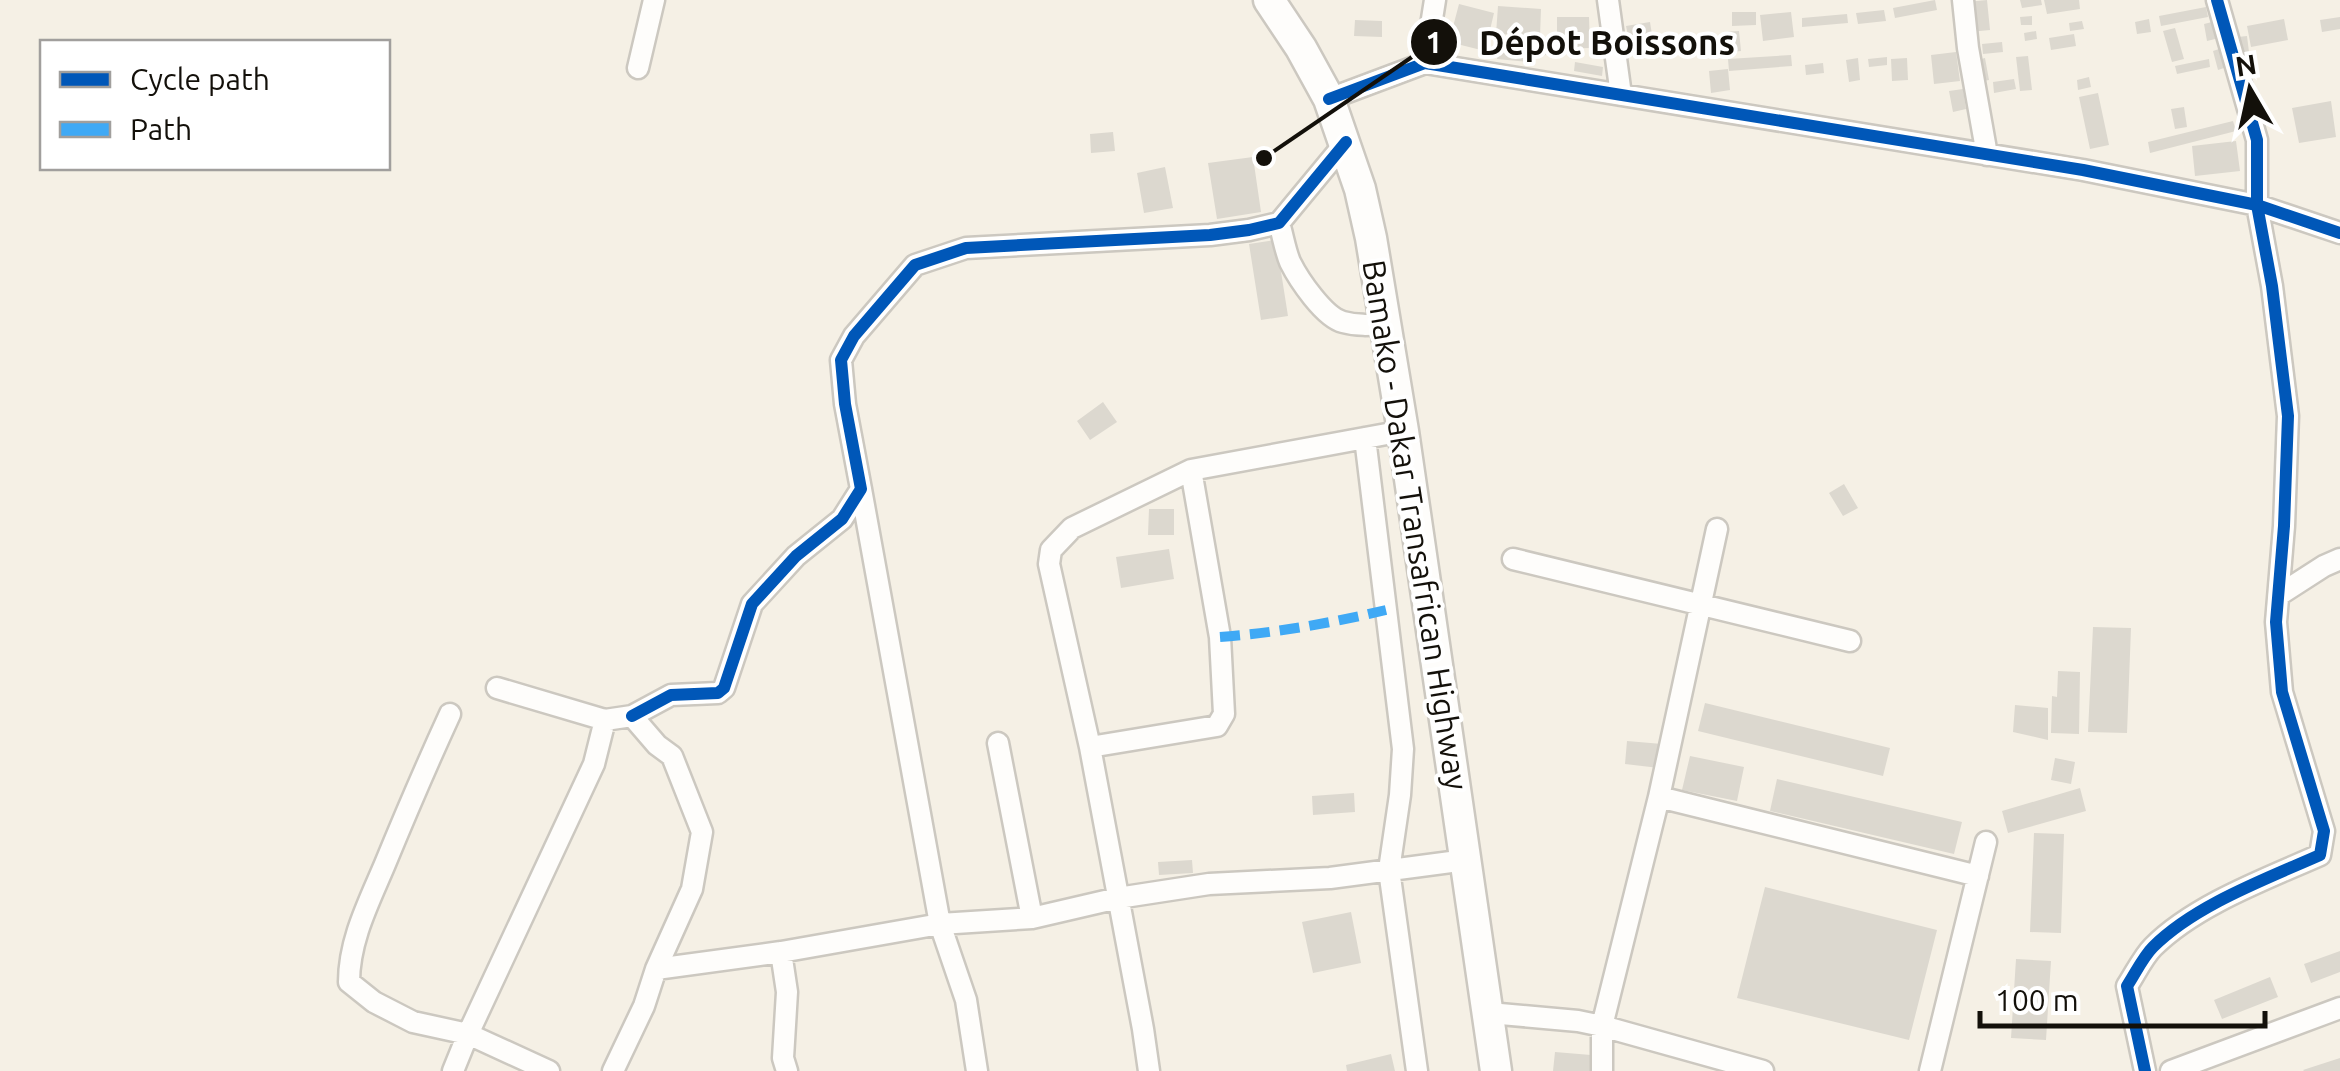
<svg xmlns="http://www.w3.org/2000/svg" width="2340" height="1071" font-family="Ubuntu,sans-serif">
  <rect width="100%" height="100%" fill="#f5f0e5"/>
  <!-- building -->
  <path fill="#dcd8cf" d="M1935,0L1937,10L1895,18L1893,8Z
    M1987,0L1990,30L1969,32L1966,2Z
    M2020,0H2041L2042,5L2022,8Z
    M2044,0H2079L2080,9L2047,14Z
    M1459,4L1494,13L1485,51L1449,42Z
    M1498,6L1541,9L1540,36L1496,34Z
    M2206,7L2208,17L2161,26L2159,16Z
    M1884,10L1886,21L1858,24L1856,13Z
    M1732,12H1756V25L1732,26Z
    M1791,12L1794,37L1763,41L1760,15Z
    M1847,14L1848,23L1802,27V18Z
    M2032,16V25H2021L2020,17Z
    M1557,17H1589L1590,48L1557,49Z
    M2340,17V29L2322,32L2320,20Z
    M2149,19L2151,32L2137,34L2135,22Z
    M2284,19L2288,40L2251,47L2247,26Z
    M1355,20L1382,21V37L1354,36Z
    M2082,21L2084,29L2070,31L2069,23Z
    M2216,21L2219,38L2207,41L2204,24Z
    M1650,22L1653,41L1630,45L1626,26Z
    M2175,28L2184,59L2172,62L2163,31Z
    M1739,31L1741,51L1725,53L1723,32Z
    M2036,31L2037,39L2025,41L2024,33Z
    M2074,34L2076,46L2051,50L2049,38Z
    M2247,36L2249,52L2241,53L2238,37Z
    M1499,41L1530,44L1528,62L1497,59Z
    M2002,42L2003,52L1983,54L1982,44Z
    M1545,46L1546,55L1535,57L1533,48Z
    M2225,47L2230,66L2218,70L2213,51Z
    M1956,52L1960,81L1934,84L1931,55Z
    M1791,55L1792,66L1729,71L1728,59Z
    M2028,56L2032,90L2020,91L2016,57Z
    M1887,57V65L1869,67L1868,59Z
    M1858,58L1860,80L1849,82L1846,60Z
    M1907,58L1908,80L1892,81L1891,59Z
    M1985,58L1989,80L1978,82L1974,61Z
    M2209,59L2210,67L2177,74L2175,66Z
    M1575,62L1603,67L1602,76L1574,71Z
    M1823,63L1824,73L1806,75L1805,65Z
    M1728,69L1730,90L1711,93L1709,71Z
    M2089,77L2091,87L2078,90L2077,80Z
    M2014,79L2016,89L1994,93L1993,82Z
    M1963,89L1966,109L1953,112L1949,91Z
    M2098,93L2109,145L2090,149L2079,97Z
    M2331,101L2336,137L2299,143L2292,108Z
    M2184,107L2187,127L2175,129L2171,109Z
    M2233,121L2236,131L2150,153L2148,142Z
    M1113,132L1115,151L1091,153L1090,134Z
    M2236,141L2240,171L2195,176L2192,146Z
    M1253,157L1261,212L1217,219L1208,163Z
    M1165,167L1173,208L1144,213L1137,173Z
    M1276,240L1288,316L1261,320L1249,244Z
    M1103,402L1117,422L1090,440L1077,421Z
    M1844,484L1858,508L1843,516L1829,493Z
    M1149,509H1174V535H1148Z
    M1169,549L1174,579L1121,588L1116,557Z
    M2093,627L2131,628L2127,733L2088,732Z
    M2058,671L2080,672L2079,734L2051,733L2052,696L2057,697Z
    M1705,703L1890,748L1883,776L1698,731Z
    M2015,705L2048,708V740L2013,732Z
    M1627,741L1662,744L1659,768L1625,764Z
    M1690,756L1744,767L1737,801L1682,790Z
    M2055,758L2075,762L2071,784L2051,780Z
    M1777,779L1962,822L1954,854L1770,811Z
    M2080,788L2086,811L2008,833L2002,811Z
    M1354,793L1355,812L1313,815L1312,796Z
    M2034,833L2064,834L2061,933L2030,932Z
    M1192,860L1193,873L1159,875L1158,862Z
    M1765,887L1937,930L1909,1040L1737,998Z
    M1351,912L1361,963L1313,973L1302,922Z
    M2340,951V972L2311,983L2304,964Z
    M2016,959L2051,961L2046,1040L2011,1038Z
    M2270,977L2278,997L2222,1019L2214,1000Z
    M1555,1052L1591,1055L1590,1071H1553Z
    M1391,1054L1395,1071H1347L1346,1065Z
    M2340,1058V1071H2304L2303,1070Z"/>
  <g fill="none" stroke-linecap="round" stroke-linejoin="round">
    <defs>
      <path id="minor" d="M1608,0L1621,95
        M1963,0L1968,48L1987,155
        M1425,63L1435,0
        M638,68L654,0
        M1329,99L1425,63L2083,170L2257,205L2340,233
        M1279,223C1283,236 1285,250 1290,262C1299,280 1324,317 1343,322C1357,326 1370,325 1384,324
        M1365,438L1403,749L1400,795L1389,870L1417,1071
        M861,489L940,924L966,1000L977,1071
        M1513,559L1850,641
        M2279,595L2324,566L2340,559
        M497,688L605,720L632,716L657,745L672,756L702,832L692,889L656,969L644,1006L613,1071
        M450,714C427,764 406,813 385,864C369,902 349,940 349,982L374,1002L413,1022L468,1034L549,1071
        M632,716L671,695L718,693L724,688L752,604L796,556L842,519L861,489L845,404L841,360L854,336L915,265L966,248L1210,235L1249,230L1279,223L1346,142
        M998,743L1032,918
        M1090,747L1217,726L1224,714L1220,637L1191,470
        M1659,797L1717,529
        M781,952L787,992L783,1058L787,1071
        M656,969L781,952L940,924L1032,918L1118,898L1209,884L1330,878L1466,860
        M1489,1013L1578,1021L1602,1026V1071
        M453,1071L468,1034L594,764L605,720
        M1149,1071L1143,1029L1090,747L1049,564L1051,550L1072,528L1191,470L1403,431
        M1763,1071L1602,1026L1659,797L1978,876
        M1930,1071L1986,842
        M2145,1071L2127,986C2135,974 2143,957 2153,947C2195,905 2266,879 2320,855L2324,831L2282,692L2276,622L2284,526L2288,416L2272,286L2257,205V140L2217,0
        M2171,1071L2340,1008"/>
      <path id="highway" d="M1269,0L1301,48L1329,99L1360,189L1371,238L1403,431L1496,1071"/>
    </defs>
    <!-- minor casing -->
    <use href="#minor" stroke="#ccc8c0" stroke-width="25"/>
    <!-- highway casing -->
    <use href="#highway" stroke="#ccc8c0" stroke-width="35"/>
    <!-- minor -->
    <use href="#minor" stroke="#fefdfb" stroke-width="20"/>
    <!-- highway -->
    <use href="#highway" stroke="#fefdfb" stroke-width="30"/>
    <!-- quiet -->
    <path stroke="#3fa9f5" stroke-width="10" stroke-dasharray="20 10" stroke-linecap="butt" d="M1220,637C1276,633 1331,623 1386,610"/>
    <defs>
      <path id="cycleway" d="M1329,99L1425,63L2083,170L2257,205L2340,233
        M632,716L671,695L718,693L724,688L752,604L796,556L842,519L861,489L845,404L841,360L854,336L915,265L966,248L1210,235L1249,230L1279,223L1346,142
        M2145,1071L2127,986C2135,974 2143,957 2153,947C2195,905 2266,879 2320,855L2324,831L2282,692L2276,622L2284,526L2288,416L2272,286L2257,205V140L2217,0"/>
    </defs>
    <!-- cycleway casing -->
    <use href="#cycleway" stroke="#fff" stroke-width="19"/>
    <!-- cycleway -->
    <use href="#cycleway" stroke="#0057b8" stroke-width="12"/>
  </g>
  <g text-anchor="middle" stroke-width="8" stroke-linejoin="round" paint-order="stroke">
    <!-- street labels -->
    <g font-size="32" fill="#13100a" stroke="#fff">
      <text transform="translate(1415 525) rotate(81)" y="11">Bamako - Dakar Transafrican Highway</text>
    </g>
  </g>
  <!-- callouts -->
  <path fill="none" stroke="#13100a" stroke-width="4" d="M1264 158L1434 42"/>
  <g fill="#13100a" stroke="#fff" stroke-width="4">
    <circle cx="1264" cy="158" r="10"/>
    <circle cx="1434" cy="42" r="25"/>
  </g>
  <g font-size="30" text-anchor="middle" font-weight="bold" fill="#fff">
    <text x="1434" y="53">1</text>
  </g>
  <g font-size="35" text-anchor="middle" font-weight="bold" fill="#13100a" stroke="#fff" stroke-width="8" stroke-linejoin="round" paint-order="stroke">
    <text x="1607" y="55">Dépot Boissons</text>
  </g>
  <!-- legend -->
  <rect x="40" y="40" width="350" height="130" fill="#ffffff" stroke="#a19f9d" stroke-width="2.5"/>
  <rect x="60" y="72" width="50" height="15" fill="#0057b8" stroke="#a19f9d" stroke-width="2.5"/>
  <text x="130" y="90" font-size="30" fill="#13100a">Cycle path</text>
  <rect x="60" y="122" width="50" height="15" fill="#3fa9f5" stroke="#a19f9d" stroke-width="2.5"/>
  <text x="130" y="140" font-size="30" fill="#13100a">Path</text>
  <!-- north arrow -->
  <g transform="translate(2250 90) rotate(351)" stroke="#ffffff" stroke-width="8" paint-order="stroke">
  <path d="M0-8L18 38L0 25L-18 38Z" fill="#13100a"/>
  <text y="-15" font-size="28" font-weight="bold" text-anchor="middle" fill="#13100a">N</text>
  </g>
  <!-- scale -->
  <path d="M1980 1011v15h285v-15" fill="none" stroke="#13100a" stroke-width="5"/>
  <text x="1995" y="1011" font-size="30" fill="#13100a" stroke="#ffffff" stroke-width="8" paint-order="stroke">100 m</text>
</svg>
